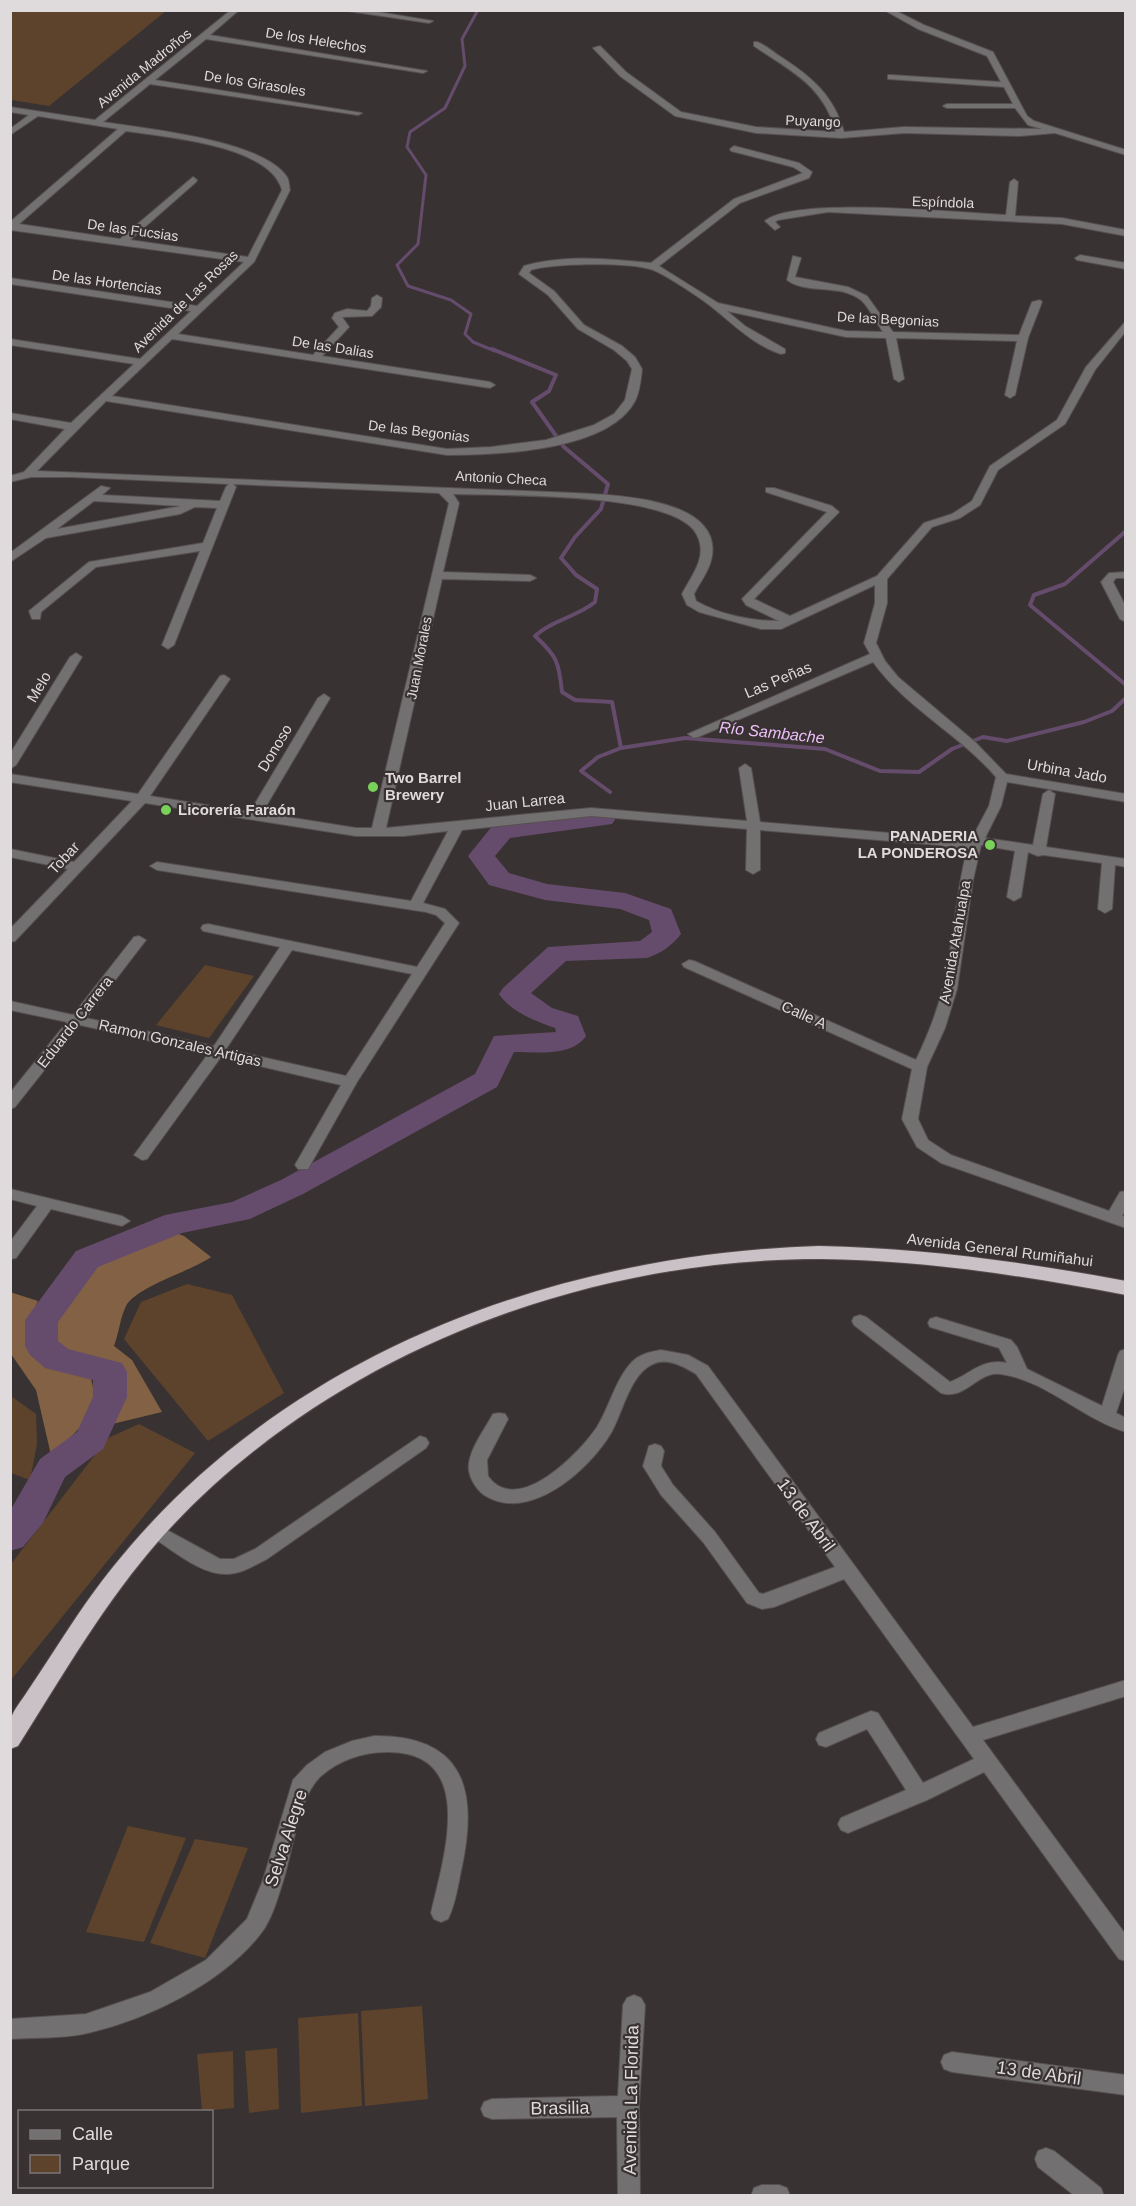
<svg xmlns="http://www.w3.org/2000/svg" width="1136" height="2206" font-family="Arial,sans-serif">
  <rect width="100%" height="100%" fill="#393232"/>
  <!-- green -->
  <path fill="#5d432c" d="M10,11L11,10L166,11L49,106L11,100Z
    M205,965L254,976L209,1038L156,1025Z
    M187,1284L232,1295L284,1393L208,1441L124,1339L141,1302Z
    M11,1396L36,1414L37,1444L30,1480L11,1473Z
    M139,1424L195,1453L11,1680V1564L108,1438Z
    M128,1826L186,1838L144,1942L86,1932Z
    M195,1839L248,1848L205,1958L150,1943Z
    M422,2006L428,2099L365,2106L361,2011Z
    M358,2013L362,2106L301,2113L298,2018Z
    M277,2048L279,2109L249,2113L245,2051Z
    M233,2051L234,2108L202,2111L197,2054Z"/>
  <!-- forest -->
  <path fill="#836144" d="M162,1228L184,1236L211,1257C190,1272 137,1286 126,1306C120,1318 119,1333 114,1346L132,1360L162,1412L108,1425L123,1382L120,1367L62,1351L52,1339L56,1315L97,1264Z
    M10,1292L38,1301L29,1321L34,1356L46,1364L90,1376C103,1412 76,1433 51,1455L36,1390L11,1354Z"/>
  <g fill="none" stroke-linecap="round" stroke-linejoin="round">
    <!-- stream-far1 -->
    <path stroke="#654c6c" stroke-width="3" d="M478,10L462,39L465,66L445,108L410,132L407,147L426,175L418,244L397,265L408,286L451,300L471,314L465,334L473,342L495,351"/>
    <!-- stream -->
    <path stroke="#654c6c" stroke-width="4" d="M492,349L556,375L549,391L532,402L564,447L608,484L601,509L575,537L561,558L576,575L597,589L595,602C577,617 552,620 535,636C557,656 559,662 562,692L575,700L612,702L621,748
      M1126,531L1065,584L1034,595L1030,605L1126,685
      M610,792L581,771L598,757L621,748L685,738L825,749L880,771L919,772L952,749L983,737L1007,741L1084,722L1112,711L1126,698"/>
    <!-- river -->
    <path fill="#654c6c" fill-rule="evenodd" d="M603,810L612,812L616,818L612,824L510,838L495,856L509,873L547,884L625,893L671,909L681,934C673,945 660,954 647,958L566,961L531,993L552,1008L578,1016L586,1036C572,1057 536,1052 514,1052L497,1087L303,1194L250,1219L182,1233L98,1267L58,1322V1341L68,1349L122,1363L127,1372V1397L103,1449L65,1477L43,1523L23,1547L10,1551V1511L40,1459L77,1432L93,1397V1380L45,1368L30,1355L25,1346V1320L76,1251L165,1215L232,1202L281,1180L475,1074L494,1036L556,1032L555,1028C535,1021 511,1012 499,994L503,988L548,947L640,941L652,932L649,920L620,909L545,900L489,885L468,856L493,825Z"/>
    <defs>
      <path id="minor" d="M231,10H239L210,35L427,71L423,73L206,39L155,80L362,113L358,115L150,84L103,122C146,129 263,140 287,177C289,180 289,186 290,190L254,262L178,334L313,355L339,327L332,318L335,313L347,309L367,311L371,306L372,298L377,295L382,298L381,307L372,316L342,317L349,327L322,356L490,382L495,385L490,388L172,339L112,396L447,449L491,447L546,440L594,425L614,414L625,400L632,369L627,361L614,350L578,329L548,295L519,274L524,266C564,254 609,259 651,263L734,199L803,173L793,167L731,151L730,149L734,146L799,163L812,172L809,178L740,203L659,266L718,303L846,331L883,332C876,322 869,307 861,300C840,283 807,295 787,280L793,256L801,258L795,277L848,287L867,296L893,332L1019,335L1032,302L1040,300L1042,302L1028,338L1015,395L1010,398L1005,395L1017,341L896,338L904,379L899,382L894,379L886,338L846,337L727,311L745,326L785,349V353L781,354C755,346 733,324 713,308C702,299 662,272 650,269C627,262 554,263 531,270L529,273L554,291L584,325L622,346L635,357L642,369C641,379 640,391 635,401C609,451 497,455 447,455L106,401L37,471L574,493C611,495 721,497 712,556C710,570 700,582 694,594L696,601C720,615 752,621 779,621L746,605L742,599L827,512L766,492V488H774L832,506L839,512L754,599L790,616L877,576L924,523L952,514L972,501L990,466L1057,420L1086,367L1126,321V331L1095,370L1065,424L998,470L980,505L960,518L932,527L887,579V603L876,643L885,661L898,677L975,742L1006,774L1126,794V802L1007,782L1001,806L985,838L1033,845L1043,794L1049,790L1055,794L1046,847L1126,859V867L1115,865L1112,909L1105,913L1098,909L1102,863L1043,855L1038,856L1028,852L1021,897L1014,901L1007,897L1015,851L981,845L973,880L957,989L945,1028L927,1067L918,1119L928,1140L951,1155L1109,1211L1120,1192L1126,1191V1210L1122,1216L1126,1217V1228L941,1163L917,1147L902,1119L912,1069L684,967L682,964L689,960L694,961L916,1060C927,1037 936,1015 942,991C954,945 955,896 967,850L938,845L760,830V870L753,874L746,870L747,829L591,816L462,830L423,903L445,909L459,923L357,1082L308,1169H298L295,1165L341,1085L221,1057L147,1159L142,1160L134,1155L137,1151L208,1054L80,1025L15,1107L10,1109V1093L67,1022L10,1010V1001L73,1015L134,937L139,936L146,940L86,1018L214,1046L280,947L203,931L201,928L203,925L208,924L417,967L445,923L436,915L426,912L157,870L150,866L157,862L411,901L448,831L404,836H356L145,803L15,941L10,942V929L68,869L10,857V849L74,862L132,801L10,782V774L138,794L220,676L224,675L230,679L150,796L250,812L318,698L324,694L330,698L262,813L356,828H372L449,503L439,493L233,484L236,487L174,645L168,649L162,645L200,551L96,567L41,612L40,619H32L29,611L89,562L203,543L217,508L195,507L180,514L46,538L10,562V553L101,486L110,488L102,495L220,501L226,487L229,484L72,477H31L10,482V476L24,472L65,429L10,419V413L71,423L134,364L10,345V339L140,359L191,311L10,284V278L197,306L244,262L10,230V222L118,129L38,116L10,135V129L29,115L10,112V107L95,120ZM126,131C166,137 270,145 282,190L248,257L130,240L196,182L197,180L193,177L120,239L19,224ZM453,494C500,496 676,491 697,535C708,557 692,575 682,594L687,605L699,612L761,629H781L875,585V603L864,643L870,654L688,734L694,738L698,737L873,662C906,708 959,734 996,777L989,806L970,842L938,837L760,822L751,768L745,764L739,768L747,821L591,808L386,828L442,579L530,581L536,578L530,575L443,572L459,503ZM94,501L181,506L57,529ZM292,950L412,974L346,1076L226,1049Z
        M341,10H366L433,21L429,23Z
        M884,10H894L924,25L993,52L1027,116L1034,121L1126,150V155L1055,133L1020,136L904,133L841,138L756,133L675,116L620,76L593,48L600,46L626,72L681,112L756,127L836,132C823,85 792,72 754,46V42H757C766,45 773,52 781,57C812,77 834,96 844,132L904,127L1042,129L1028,125L1015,108H947L943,106L947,104H1013L1004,87L888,79V75H891L1001,82L987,56L918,29Z
        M1014,179L1018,182L1015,216L1062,218L1126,230V236L1062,224L828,212L778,220L775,222L780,227L775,230L765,221C794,196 962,213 1006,215L1010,182Z
        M1080,255L1126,263V269L1077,260L1075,258Z
        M1126,572V578H1116L1113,582L1126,607V622L1120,619L1101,582L1109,573Z
        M76,653L82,657L16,765L10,769V754L70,657Z
        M10,1189L122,1216L130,1221L122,1226L51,1209L16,1258L10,1259V1242L37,1206L10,1199Z
        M860,1315L866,1317L950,1382C971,1374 982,1358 1007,1363L999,1348L930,1327L928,1323L930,1319L936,1317L1011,1340L1017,1347L1027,1369L1102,1406L1118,1355L1120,1351L1126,1349V1384L1116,1413L1126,1418V1432C1082,1419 1046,1380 1000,1374C978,1371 965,1401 941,1393L854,1325L852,1321L854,1317Z
        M661,1350L688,1355L708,1366L973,1727L1126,1680V1696L983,1740L1126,1935V1961L1119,1959L984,1772L927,1800L855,1830L848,1833L841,1830L838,1824L841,1818L906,1790L867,1729L826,1747L819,1745L816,1739L819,1733L871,1711L878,1713L923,1783L974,1759L844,1579L774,1607L762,1609L747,1603L703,1542L661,1495L643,1466L649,1446L655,1444L661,1446L664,1451L661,1466L673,1485L715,1532L759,1593L763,1594L835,1567L696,1374C684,1367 668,1357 653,1364C630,1374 623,1412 611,1433C589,1470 529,1524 484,1495C475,1488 467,1475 469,1463C471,1447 485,1429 493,1414L499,1413L505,1414L508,1419L487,1460L488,1476C517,1517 579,1454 597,1427C610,1406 615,1380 632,1362C640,1354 650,1352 661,1350Z
        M420,1436L426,1438L429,1443L426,1448L267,1559C255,1565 241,1574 227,1574C200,1575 172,1549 150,1536L147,1531L150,1526L156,1524L220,1559H234L255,1549Z
        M374,1736C464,1735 478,1790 462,1866C458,1884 456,1903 448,1919L441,1922L434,1919L431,1913C443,1860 479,1751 387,1752C363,1752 339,1760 321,1776C299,1796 293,1849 284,1878C279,1894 272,1919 262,1932C223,1983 148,2019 88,2033C63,2039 35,2037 10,2039V2019L86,2014L150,1992L206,1960L247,1919L263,1880L293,1780L307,1765L325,1752L352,1741Z
        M634,1995L641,1998L645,2005L639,2106L640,2196H618L617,2117L492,2119L484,2116L481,2109L484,2102L492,2099L618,2096L623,2005L627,1998Z
        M952,2052L1126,2075V2095L952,2072L944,2069L941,2062L944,2055Z
        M1046,2148L1054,2151L1101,2188L1104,2196H1075L1038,2167L1035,2159L1038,2151Z
        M762,2185H779L787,2188L790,2196H751L754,2188Z"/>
      <path id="highway" d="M819,1246C922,1248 1024,1262 1126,1281V1295C1025,1276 924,1260 822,1259C581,1258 325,1356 162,1537C106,1600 63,1675 18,1746L10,1749C10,1740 8,1726 11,1718C14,1709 22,1700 27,1692C44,1667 60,1641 77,1616C242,1371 532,1255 819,1246Z"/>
    </defs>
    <!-- minor casing -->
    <use href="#minor" stroke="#575050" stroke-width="2"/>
    <!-- highway casing -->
    <use href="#highway" stroke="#575050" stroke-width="2"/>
    <!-- minor -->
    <use href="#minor" fill="#737071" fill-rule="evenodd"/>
    <!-- highway -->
    <use href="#highway" fill="#c9c1c5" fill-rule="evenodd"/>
  </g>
  <!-- markers -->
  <g fill="#78d158" stroke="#393232" stroke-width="2">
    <circle cx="373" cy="787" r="6"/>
    <circle cx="166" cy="810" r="6"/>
    <circle cx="990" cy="845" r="6"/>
  </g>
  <g text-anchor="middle" stroke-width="4.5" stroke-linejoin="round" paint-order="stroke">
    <!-- far-street labels -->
    <g font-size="14" fill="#dfdadb" stroke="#393232">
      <text transform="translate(316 40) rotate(9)" y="5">De los Helechos</text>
      <text transform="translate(144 68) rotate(-39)" y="5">Avenida Madroños</text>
      <text transform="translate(255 83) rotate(9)" y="5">De los Girasoles</text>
      <text transform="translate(813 121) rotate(2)" y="5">Puyango</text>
      <text transform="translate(943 202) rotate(2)" y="5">Espíndola</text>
      <text transform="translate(133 230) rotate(8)" y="5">De las Fucsias</text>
      <text transform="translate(107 282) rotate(8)" y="5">De las Hortencias</text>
      <text transform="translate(185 301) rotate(-44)" y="5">Avenida de Las Rosas</text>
      <text transform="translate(888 319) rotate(3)" y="5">De las Begonias</text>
      <text transform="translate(333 347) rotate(9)" y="5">De las Dalias</text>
      <text transform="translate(419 431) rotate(7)" y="5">De las Begonias</text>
      <text transform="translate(501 478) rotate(3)" y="5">Antonio Checa</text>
      <text transform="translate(419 658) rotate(-79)" y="5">Juan Morales</text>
    </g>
    <!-- street labels -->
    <g font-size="15" fill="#dfdadb" stroke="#393232">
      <text transform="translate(778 680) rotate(-23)" y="5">Las Peñas</text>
      <text transform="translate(39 687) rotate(-59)" y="5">Melo</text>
      <text transform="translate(275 748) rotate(-59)" y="5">Donoso</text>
      <text transform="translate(1067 771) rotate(10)" y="5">Urbina Jado</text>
      <text transform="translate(525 802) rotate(-6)" y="5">Juan Larrea</text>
      <text transform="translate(64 858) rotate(-47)" y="5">Tobar</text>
      <text transform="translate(955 942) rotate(-80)" y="5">Avenida Atahualpa</text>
      <text transform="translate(804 1015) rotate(24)" y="5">Calle A</text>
      <text transform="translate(75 1022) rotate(-52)" y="5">Eduardo Carrera</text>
      <text transform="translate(180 1043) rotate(13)" y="5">Ramon Gonzales Artigas</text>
      <text transform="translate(1000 1250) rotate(7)" y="5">Avenida General Rumiñahui</text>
    </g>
    <!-- poi labels -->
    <g font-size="15" font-weight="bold" fill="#dfdadb" stroke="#393232" text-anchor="start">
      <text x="385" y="783">Two Barrel<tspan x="385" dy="17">Brewery</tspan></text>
      <text x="178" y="815">Licorería Faraón</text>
      <text x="978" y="841" text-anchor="end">PANADERIA<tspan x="978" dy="17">LA PONDEROSA</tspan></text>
    </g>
    <!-- water labels -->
    <g font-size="16" font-style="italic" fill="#ecbff8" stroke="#393232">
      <text transform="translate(772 732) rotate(6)" y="6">Río Sambache</text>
    </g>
    <!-- near-street labels -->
    <g font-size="18" fill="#dfdadb" stroke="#393232">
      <text transform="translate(806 1515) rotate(54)" y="6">13 de Abril</text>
      <text transform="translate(286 1838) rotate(-72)" y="6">Selva Alegre</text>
      <text transform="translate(1039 2073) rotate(8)" y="6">13 de Abril</text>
      <text transform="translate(631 2100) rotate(-89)" y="6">Avenida La Florida</text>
      <text transform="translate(560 2108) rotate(-1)" y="6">Brasilia</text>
    </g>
  </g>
  <!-- border -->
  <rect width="1136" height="2206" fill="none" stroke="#dfdadb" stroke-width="24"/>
  <!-- legend -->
  <rect x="18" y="2110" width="195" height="78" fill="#393232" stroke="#7b7576" stroke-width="1.5"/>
  <rect x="30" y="2130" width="30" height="9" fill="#737071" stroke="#7b7576" stroke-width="1.5"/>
  <text x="72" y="2140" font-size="18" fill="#dfdadb">Calle</text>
  <rect x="30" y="2155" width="30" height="18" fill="#5d432c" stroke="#7b7576" stroke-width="1.5"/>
  <text x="72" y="2170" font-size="18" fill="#dfdadb">Parque</text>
</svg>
